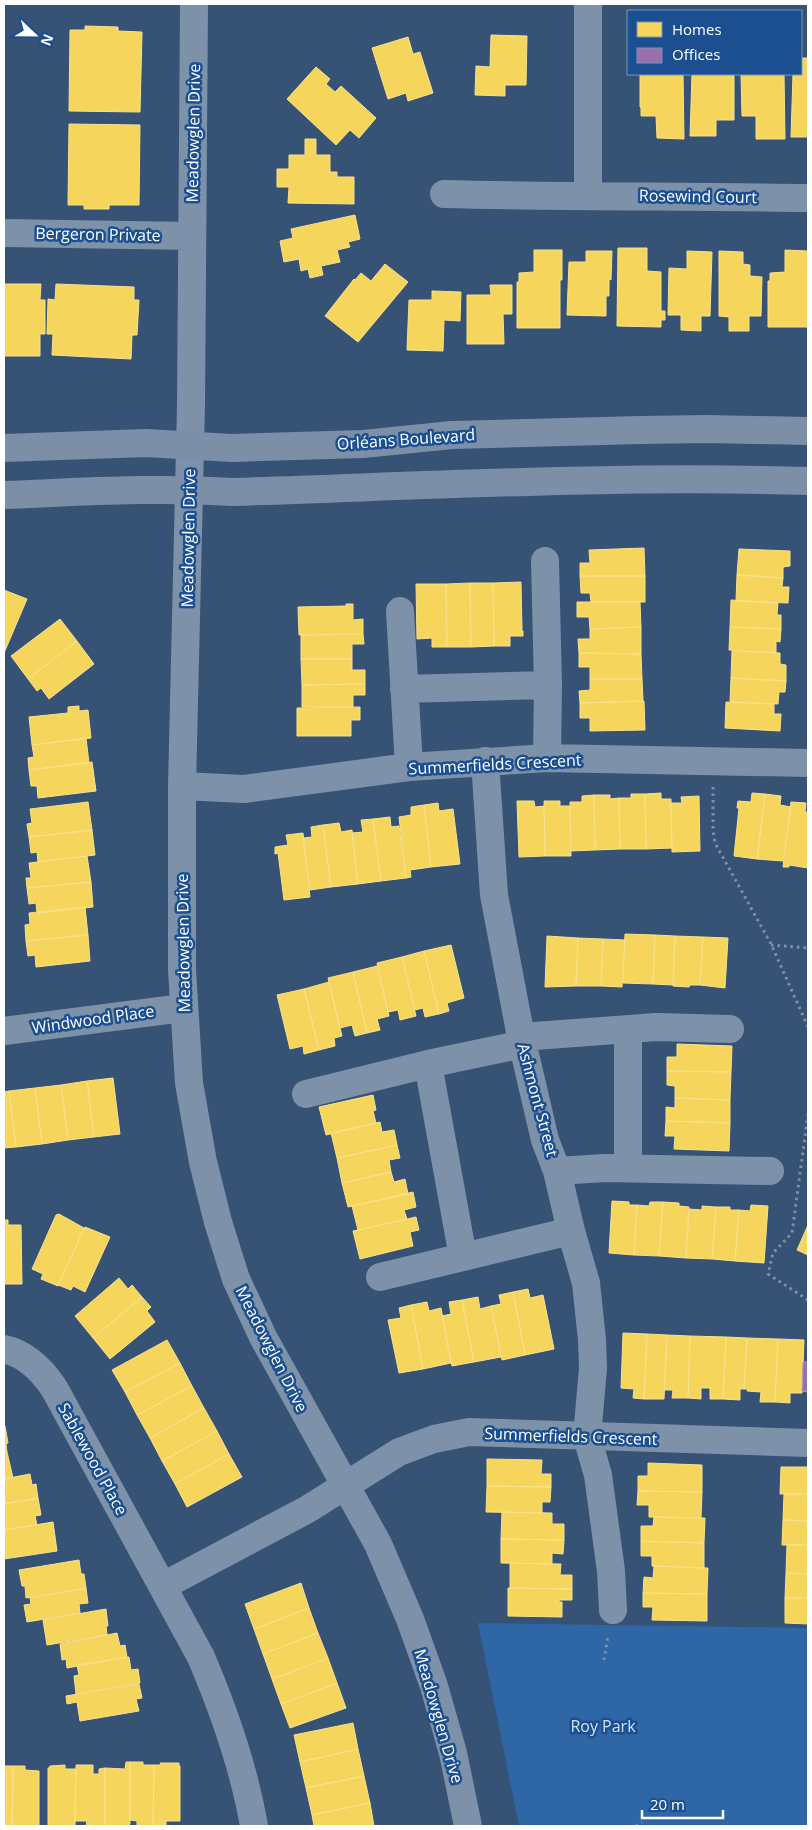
<svg xmlns="http://www.w3.org/2000/svg" width="812" height="1830" font-family="'Open Sans',sans-serif">
  <rect width="100%" height="100%" fill="#365274"/>
  <!-- green -->
  <path fill="#2f66a5" d="M478,1623L808,1628V1826H519Z"/>
  <!-- homes -->
  <path fill="#f6d55c" stroke="#f9e28d" d="M85,26L118,27V31L142,32L140,112L69,111L70,30H85Z
    M491,35L527,36L526,85H505V96L475,95L476,66L490,67Z
    M408,37L413,54L420,52L433,93L408,101L406,93L388,99L372,48Z
    M802,58H808V137H791L793,74H801L802,72Z
    M316,67L330,79L326,84L335,92L341,86L376,118L359,138L350,130L336,145L287,99Z
    M640,74H683L684,139L657,138L656,116H641V107H640Z
    M692,74H734V120H716V136H690Z
    M741,74H784L785,139H756V116H742Z
    M69,124L140,125L139,205H109V209H84V205H68Z
    M305,139H316V155H330V172H337V177H354V204L288,203L289,187H277V169H289V155H305Z
    M355,215L360,239L348,242L350,247L337,250L340,262L321,266L323,275L310,278L308,269L301,271L299,259L284,262L280,241L293,238L291,229Z
    M618,248H647V271L661,272V311H665V320H661V327L617,326Z
    M534,250H562V280H560V328H517V282H519V273L534,272Z
    M785,250L808,251V327H768V281H770V273L785,272Z
    M586,251H612L611,280L609,279V296H606V316L567,315L569,262H586Z
    M687,251L712,252L710,316H701V331L681,330V315H668L669,268L687,269Z
    M719,251L743,252V264L750,265V276L762,277L761,316H749V331H729V317L719,316Z
    M385,264L408,282L358,342L325,316L354,279L355,280L361,273L371,281Z
    M4,284H41L40,300H45V334H40V356H4Z
    M56,284L134,287V300H139L137,335H132L131,359L52,355L53,334H47L48,299L55,300Z
    M490,285H512V314H503L504,344H467V295H491Z
    M432,291L461,292L460,321L444,320L443,351L407,350L409,300H432Z
    M644,548L645,576H580V563H590L589,550Z
    M739,549L790,551V566L783,567V578L737,575Z
    M737,575L783,578L782,587H789L788,603L736,601Z
    M580,576H645V602H591L590,593H581Z
    M521,582L522,631H523V636H510V646H494L493,583Z
    M470,583L471,647H447L446,584Z
    M470,583H493L494,646L471,647Z
    M416,584H446L447,647H432V638L417,639Z
    M4,590L27,599L4,653Z
    M731,600L778,603L777,615H781V629L730,627Z
    M577,602H640L641,627L590,629L589,617H577Z
    M346,604H353V620L363,619V634L299,635L298,607L346,606Z
    M60,619L77,641L28,679L11,656Z
    M641,627V654L579,653L578,639H590V629Z
    M730,627L781,629L780,642L776,641V653L729,650Z
    M363,634L364,644H352V659H301V635Z
    M77,641L94,664L49,699L41,688L37,691L28,679Z
    M732,651L780,653V664L786,665V681L731,678Z
    M579,653L641,654L642,679H590V667H579Z
    M301,659H352V670H365V684L302,685Z
    M731,678L786,681L785,692H779L778,704L730,702Z
    M590,679H642L643,701L580,703L579,691L590,690Z
    M365,684V695H353V707H302V685Z
    M644,701L645,730L590,731V718H580V703Z
    M726,702L774,704V714H781L780,731L725,728Z
    M79,706V711L88,710L91,738L32,745L29,717L68,713V707Z
    M360,707V720H351V736H297V708Z
    M86,738L89,763L29,770L28,758L34,757L32,745Z
    M92,762L96,791L38,798L37,786H31L29,770Z
    M661,793V799H671L672,848L646,849L645,794Z
    M752,793L765,794L757,859L734,856L739,808H737L738,801L751,802Z
    M631,794H645L646,849H620L619,798H631Z
    M765,794L781,796L780,805L791,807L783,861L757,859Z
    M594,795H610V799L619,798L620,849L595,850Z
    M594,795L595,850L571,851L570,802H582V796Z
    M699,796L700,851L672,852L671,803H682L681,797Z
    M517,801H534L535,807L544,806L545,856L519,857Z
    M544,801H560V806H570L571,856H545Z
    M88,802L92,830L29,837L27,824L32,823L30,809Z
    M791,802L806,803L805,812H808V868L789,865V867H783Z
    M438,803L439,811L453,809L460,864L431,867L424,805Z
    M424,805L431,867L410,870L411,877L406,878L399,817L411,815V807Z
    M390,817L391,827L399,826L406,878L381,881L373,819Z
    M373,819L381,881L358,884L352,833L363,832L361,820Z
    M339,823L341,832L352,830L358,884L331,887L323,825Z
    M323,825L331,887L310,890L303,838L312,837L311,827Z
    M92,830L95,855L38,862L37,852L31,853L29,837Z
    M303,833L310,897L284,900L278,853L275,854V847L288,845L286,835Z
    M87,856L91,882L27,888L26,878H31L29,863Z
    M91,882L93,907L37,913L36,903L29,904L27,888Z
    M85,907L88,935L26,941L25,925L30,924L29,913Z
    M625,934L655,935L653,984L623,983Z
    M88,935L90,961L36,967L35,955L28,956L26,941Z
    M655,935L675,936L673,985L653,984Z
    M547,936L578,938L576,986L545,987Z
    M675,936L703,937L700,985H690L689,987L673,986Z
    M703,937L728,938L725,988L700,985Z
    M578,938L603,939L601,986H576Z
    M603,939L625,940L622,987L601,986Z
    M451,945L464,998L447,1003L449,1011L439,1014L424,951Z
    M424,951L439,1014L425,1017L423,1008L415,1010L402,957Z
    M402,957L416,1016L400,1020L398,1010L388,1012L377,963Z
    M377,966L389,1016L377,1019L380,1030L367,1033L353,972Z
    M353,972L367,1033L355,1036L352,1025L340,1028L328,978Z
    M329,982L342,1036L334,1038L335,1046L319,1050L304,989Z
    M304,989L319,1050L304,1054L303,1046L290,1049L277,995Z
    M677,1044L732,1046L731,1072L667,1071V1057H677Z
    M667,1071L731,1072L730,1100L675,1098V1086L667,1085Z
    M113,1078L120,1134L94,1137L87,1081Z
    M87,1081L94,1137L68,1140L61,1085Z
    M61,1085L68,1140L42,1144L35,1088Z
    M35,1088L42,1144L16,1147L9,1091Z
    M9,1091L16,1147L4,1148V1092Z
    M373,1095L376,1110L373,1111L376,1123L326,1135L319,1107Z
    M675,1098L730,1100V1123L666,1121V1107L675,1108Z
    M666,1121L730,1123L729,1151L674,1149L675,1136H665Z
    M380,1122L382,1132L394,1130L397,1145L337,1158L331,1133Z
    M397,1145L400,1158L389,1160L391,1172L342,1183L337,1158Z
    M391,1172L394,1182L405,1179L408,1194L348,1207L342,1183Z
    M413,1192L416,1207L404,1210L407,1219L358,1230L352,1206Z
    M612,1201L629,1202V1205H637L634,1255L609,1253Z
    M650,1202H663L659,1256L634,1255L637,1205L649,1206Z
    M663,1202L679,1203V1206L689,1207L686,1258L659,1256Z
    M751,1205L768,1206L764,1263L735,1261L739,1210L750,1211Z
    M702,1206L716,1207L712,1259L686,1258L689,1209L702,1210Z
    M716,1207H730V1210H739L735,1261L712,1259Z
    M59,1214L84,1228L58,1286L41,1279L43,1274L32,1269L56,1215Z
    M416,1217L419,1230L410,1232L413,1246L360,1259L353,1231Z
    M4,1220H8V1225H21L22,1284H4Z
    M808,1225V1255L797,1250Z
    M85,1227L110,1237L85,1292L73,1286L71,1290L58,1285Z
    M119,1278L128,1289L132,1285L142,1297L93,1338L75,1316Z
    M528,1289L530,1298L543,1295L554,1349L525,1355L513,1292Z
    M513,1292L525,1355L502,1360L491,1306L501,1304L499,1295Z
    M142,1297L151,1307L147,1311L155,1322L110,1359L93,1338Z
    M478,1297L480,1309L491,1306L501,1357L474,1362L462,1300Z
    M462,1300L474,1362L452,1366L442,1316L451,1314L449,1302Z
    M427,1302L429,1311L441,1308L451,1363L423,1369L411,1305Z
    M411,1305L423,1369L399,1373L388,1320L401,1318L399,1308Z
    M623,1333L647,1334L644,1399L633,1398L634,1389L621,1388Z
    M647,1334L667,1335L664,1399H644Z
    M667,1335L690,1336L688,1398H672L673,1390H664Z
    M690,1336L726,1337L723,1399H710V1388H701V1399L688,1398Z
    M726,1337L747,1338L744,1389H740V1400L723,1399Z
    M747,1338L778,1339L775,1402H760L761,1392L747,1391L748,1389H744Z
    M778,1339L804,1340L802,1393H790V1403L775,1402Z
    M167,1340L180,1363L125,1392L112,1370Z
    M180,1363L192,1386L137,1415L125,1392Z
    M192,1386L204,1408L150,1438L137,1415Z
    M204,1408L217,1431L162,1461L150,1438Z
    M5,1426L8,1443L6,1444L7,1452H4V1427Z
    M217,1431L229,1454L175,1484L162,1461Z
    M4,1452H7L13,1478L4,1479Z
    M229,1454L242,1477L187,1507L175,1484Z
    M487,1459L542,1460L541,1474H551V1487L487,1486Z
    M648,1463L702,1465V1492L638,1491V1476H648Z
    M781,1467H808V1494H780Z
    M30,1474L32,1485L36,1484L38,1498L4,1504V1479Z
    M487,1486L551,1487L550,1502H542V1513L486,1512Z
    M638,1491L702,1492L701,1518L649,1517V1505H637Z
    M784,1494H808V1521L783,1520Z
    M38,1498L41,1515L35,1516L37,1525L4,1530V1504Z
    M502,1512L552,1513V1524H564V1540L501,1539Z
    M654,1517L705,1518L704,1543L641,1541V1526H653Z
    M783,1520L808,1521V1545H782Z
    M53,1522L57,1551L4,1559V1530Z
    M501,1539L564,1540L563,1554L552,1553V1564L501,1563Z
    M641,1541L704,1543V1568L652,1566V1556H641Z
    M787,1545H808V1574L786,1573Z
    M79,1560L81,1574H84L86,1588L26,1598L25,1586H22L19,1570Z
    M510,1563L561,1564L560,1575H572V1589L510,1588Z
    M654,1566L708,1568L707,1594L643,1593L644,1577L653,1578Z
    M786,1573L808,1574V1598H785Z
    M301,1583L309,1608L254,1629L245,1604Z
    M86,1588L88,1603L79,1604L80,1613L27,1622L24,1605L31,1604L30,1598Z
    M508,1588L572,1589V1600H559V1602H562V1617L508,1616Z
    M643,1593L707,1594V1621L652,1620L653,1607H643Z
    M785,1598H808V1624L785,1623Z
    M309,1608L318,1633L263,1654L254,1629Z
    M106,1609L108,1626H106L107,1635L47,1645L43,1620Z
    M117,1633L120,1646L125,1645L127,1657L67,1668L66,1659L62,1660L60,1644Z
    M318,1633L328,1658L272,1679L263,1654Z
    M129,1657L131,1670L138,1669L140,1683L76,1694L74,1676L79,1675L77,1665Z
    M328,1658L337,1683L281,1704L272,1679Z
    M337,1683L346,1708L290,1728L281,1704Z
    M139,1684L142,1698L136,1699L139,1711L80,1721L77,1702L67,1704L66,1696Z
    M353,1723L358,1749L300,1762L294,1735Z
    M358,1749L364,1776L306,1788L300,1762Z
    M126,1762H130V1824L128,1826H105V1768L125,1769Z
    M130,1762H143V1765H154L153,1826H137V1821L130,1820Z
    M160,1763H179V1766H180V1821H166V1826H153L154,1765H161Z
    M65,1765V1769H76L75,1826H48V1768H49L50,1766Z
    M76,1765H93V1774H99V1769L105,1768V1826H86L87,1821H75Z
    M4,1766H13L12,1826H4Z
    M13,1766H25V1770L39,1771V1826H12Z
    M364,1776L370,1803L312,1815L306,1788Z
    M370,1803L374,1826H314L312,1815Z"/>
  <!-- offices -->
  <path fill="#9970ab" stroke="#b89bc4" d="M803,1362H808V1392L802,1391Z"/>
  <g fill="none" stroke-linecap="round" stroke-linejoin="round">
    <!-- path -->
    <path stroke="#7d92a8" stroke-width="3" stroke-dasharray="2.5 4" stroke-linecap="butt" d="M713,787V830L715,843L771,944L808,1027
      M771,945L808,948
      M808,1114L792,1233L773,1253L768,1274L808,1300
      M604,1660L608,1636
      M636,1826L642,1822"/>
    <!-- minor -->
    <path stroke="#7d92a8" stroke-width="28" d="M194,4L191,406L182,786V970L189,1083L203,1162L218,1222L236,1279L263,1337L378,1544L410,1619L434,1686L453,1753L468,1826
      M444,194C565,197 687,196 808,198
      M588,195V4
      M4,233L192,236
      M545,561L548,685L547,758
      M400,611L409,767
      M404,689L548,685
      M485,761L494,895L521,1037L545,1140L557,1171L571,1231L586,1283L592,1340L593,1368L587,1437L598,1475L611,1571L613,1610
      M182,786L244,789L409,767L547,758L808,763
      M628,1030V1168
      M4,1031L183,1008
      M521,1037L656,1027L730,1029
      M428,1064L463,1257
      M306,1094L428,1064L523,1044
      M557,1171L605,1168L770,1171
      M380,1277L571,1231
      M4,1349C26,1354 42,1370 54,1388L201,1657C224,1711 244,1768 254,1826
      M163,1586L308,1509L399,1452L434,1439L469,1432L808,1443"/>
    <!-- major -->
    <path stroke="#7d8ea7" stroke-width="28" d="M4,448L146,443L232,448L363,444L452,435L641,430L707,429L808,431
      M4,495C80,492 156,487 233,492C424,486 617,475 808,481"/>
  </g>
  <g text-anchor="middle" stroke-width="5" stroke-linejoin="round" paint-order="stroke">
    <!-- street labels -->
    <g font-size="16" fill="#fff" stroke="#1b4f8f">
      <text transform="translate(193 133) rotate(-89)" y="6">Meadowglen Drive</text>
      <text transform="translate(698 196) rotate(1)" y="6">Rosewind Court</text>
      <text transform="translate(98 234) rotate(1)" y="6">Bergeron Private</text>
      <text transform="translate(406 439) rotate(-4)" y="6">Orléans Boulevard</text>
      <text transform="translate(188 538) rotate(-89)" y="6">Meadowglen Drive</text>
      <text transform="translate(495 764) rotate(-3)" y="6">Summerfields Crescent</text>
      <text transform="translate(183 943) rotate(-91)" y="6">Meadowglen Drive</text>
      <text transform="translate(93 1019) rotate(-8)" y="6">Windwood Place</text>
      <text transform="translate(538 1100) rotate(75)" y="6">Ashmont Street</text>
      <text transform="translate(272 1349) rotate(63)" y="6">Meadowglen Drive</text>
      <text transform="translate(571 1436) rotate(2)" y="6">Summerfields Crescent</text>
      <text transform="translate(93 1459) rotate(61)" y="6">Sablewood Place</text>
      <text transform="translate(439 1716) rotate(74)" y="6">Meadowglen Drive</text>
    </g>
    <!-- park labels -->
    <g font-size="16" fill="#cfe3fa" stroke="#1b4f8f">
      <text x="603" y="1732">Roy Park</text>
    </g>
  </g>
  <!-- border -->
  <rect width="812" height="1830" fill="none" stroke="#ffffff" stroke-width="10"/>
  <!-- legend -->
  <rect x="627" y="10" width="175" height="65" fill="#1b4f8f" stroke="#7695bc"/>
  <rect x="637" y="22" width="25" height="15" fill="#f6d55c" stroke="#7695bc"/>
  <text x="672" y="35" font-size="15" fill="#ffffff">Homes</text>
  <rect x="637" y="48" width="25" height="15" fill="#9970ab" stroke="#7695bc"/>
  <text x="672" y="60" font-size="15" fill="#ffffff">Offices</text>
  <!-- north arrow -->
  <g transform="translate(35 35) rotate(112)" stroke="#1b4f8f" stroke-width="4" paint-order="stroke">
  <path d="M0-4L9 19L0 12L-9 19Z" fill="#ffffff"/>
  <text y="-8" font-size="14" font-weight="bold" text-anchor="middle" fill="#ffffff">N</text>
  </g>
  <!-- scale -->
  <path d="M642 1810v8h81v-8" fill="none" stroke="#ffffff" stroke-width="2.5"/>
  <text x="650" y="1810" font-size="15" fill="#ffffff" stroke="#1b4f8f" stroke-width="4" paint-order="stroke">20 m</text>
</svg>
